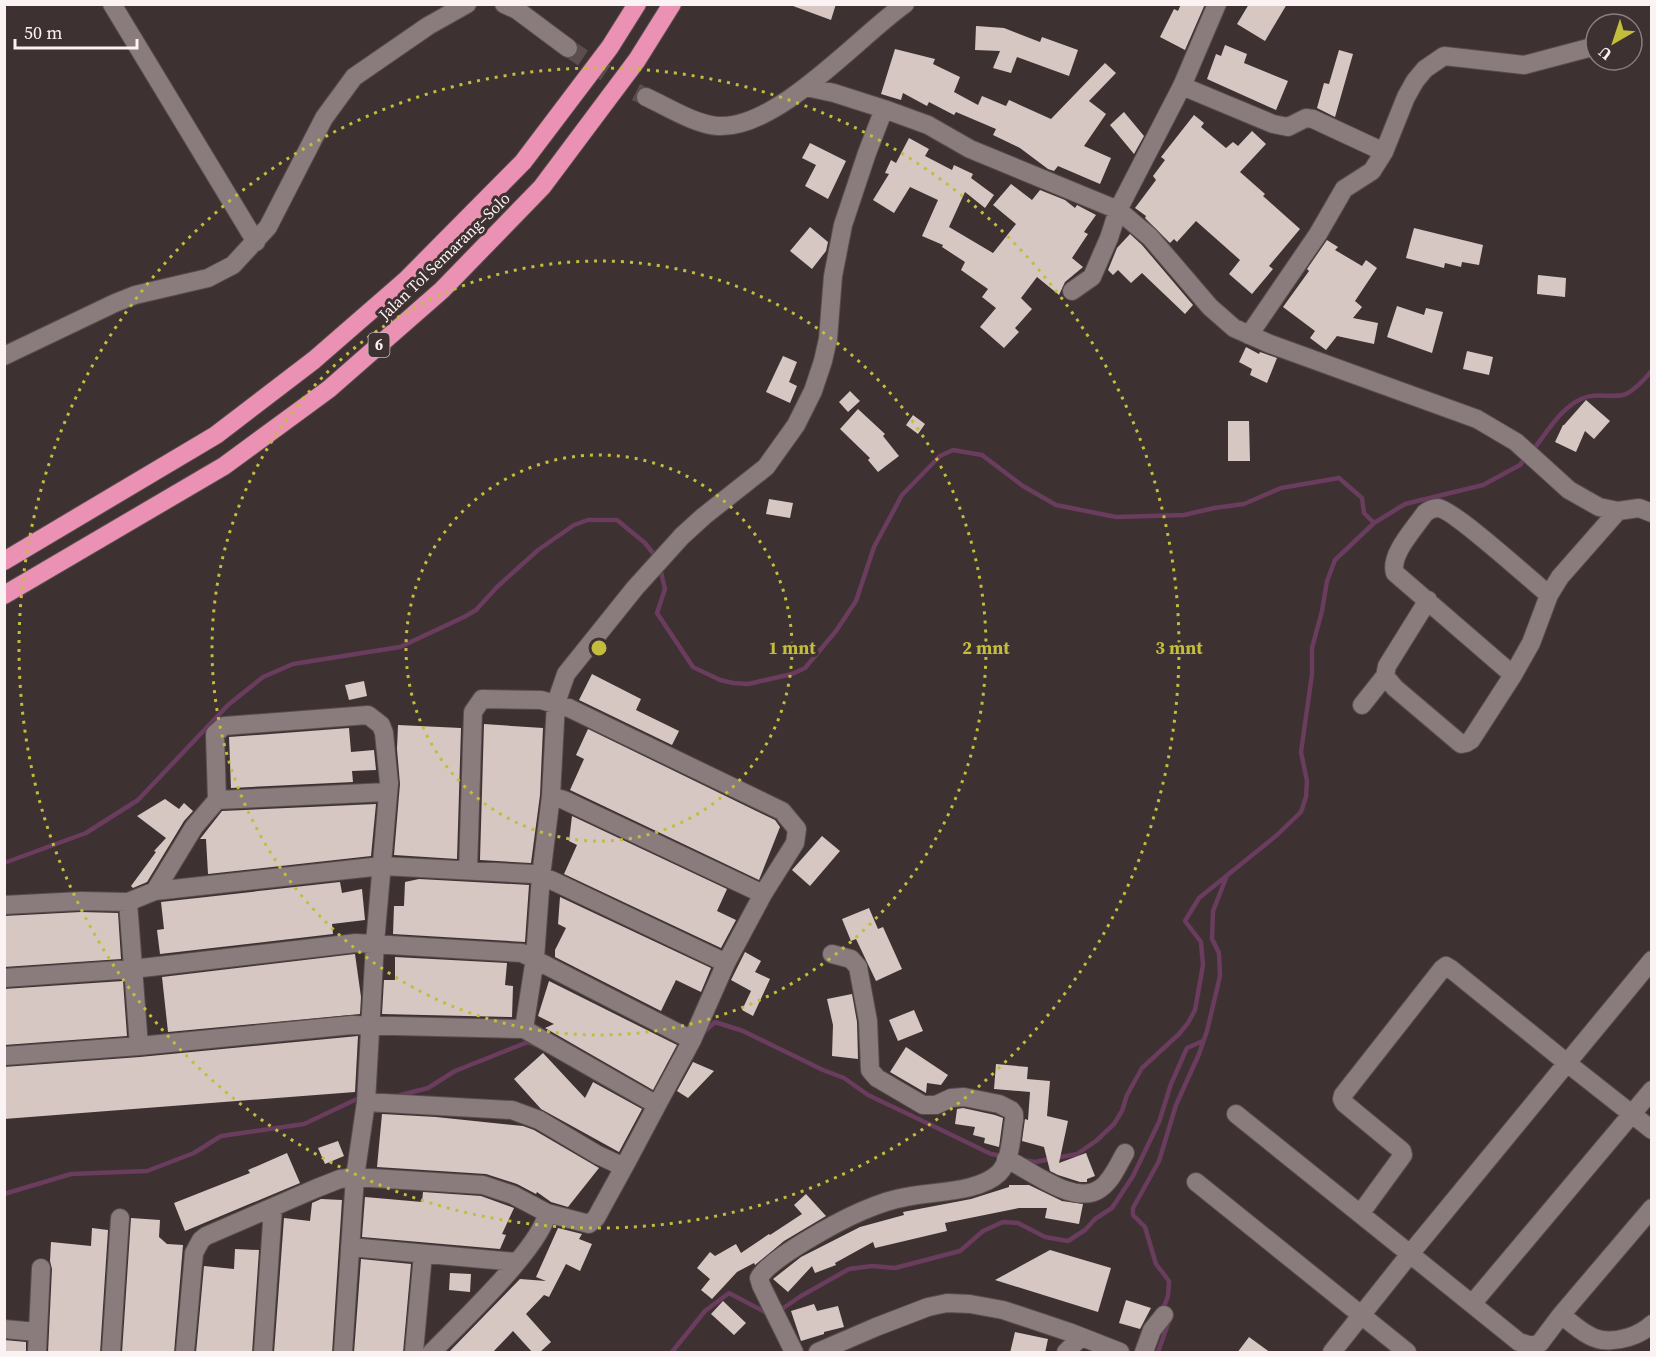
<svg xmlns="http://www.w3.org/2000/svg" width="1656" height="1357" font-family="'Source Serif 4',serif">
  <rect width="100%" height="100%" fill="#3e3131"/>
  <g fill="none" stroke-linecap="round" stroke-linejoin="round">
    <!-- stream -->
    <path stroke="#6a3c5e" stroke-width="4.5" d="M1533,450C1547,432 1561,408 1581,399C1596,392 1610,398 1623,395C1632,393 1647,377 1652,370
      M660,568L665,589L657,613L693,667L720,680L733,683L748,684L792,674L805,668L836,631L856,601L874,547L902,495L940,456L953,450L982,455L1023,486L1056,505L1116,517L1184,515L1214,508L1244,504L1281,488L1339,478L1362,498L1364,513L1374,523
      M4,863L86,833L138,800L228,705L263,677L293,664L400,647L464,617L476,610L497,587L538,550L574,525L588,520H617L645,543L656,557
      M704,1032L715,1022L743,1031L823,1070L844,1078L868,1095L929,1124L991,1154L1003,1156
      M397,1096L428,1088L455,1071L528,1042L535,1045
      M1023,1160L1035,1162L1077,1154L1096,1141L1114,1124L1122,1111L1127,1095L1142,1068L1179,1034L1188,1023L1195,1010L1203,965L1201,942L1185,921L1199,898L1277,835L1301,812L1306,797L1307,781L1301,752L1312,674V648L1322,611L1327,581L1335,560L1374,523L1405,504L1483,485L1520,465L1527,456
      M4,1194L71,1174L147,1171L194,1153L221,1136L304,1124L357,1099H362
      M1163,1309L1168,1296L1169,1281L1156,1264L1145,1227L1133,1215V1208L1159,1161L1176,1105L1199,1054L1207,1031L1220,976L1219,953L1212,939L1213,911L1226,878
      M779,1311L801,1296L849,1269L872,1266L895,1268L960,1251L983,1231L1003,1222L1018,1223L1045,1237L1068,1241L1085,1230L1095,1219L1112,1208L1133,1176L1159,1122L1171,1084L1187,1048L1203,1041
      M672,1352L705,1311L729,1293L767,1313
      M1158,1352L1170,1318"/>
  </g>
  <!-- building -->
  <path fill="#d7c7c3" d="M793,4H836L831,20L793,6Z
    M1181,4H1205L1185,50L1160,37L1174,9L1178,11Z
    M1249,4H1287L1265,41L1237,24Z
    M976,26L1004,28L1040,42L1042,37L1078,50L1069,76L1017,57L1011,73L993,68L1000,51L975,50Z
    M1225,45L1247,54L1244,63L1288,81L1276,110L1207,79L1216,54L1221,56Z
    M895,49L935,59L933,64L960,77L954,92L978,105L982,96L1006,106L1009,100L1051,119L1105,63L1116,73L1089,101L1106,114L1084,146L1111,158L1100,184L1058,166L1054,171L1048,169L1020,148L993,135L996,129L956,112L954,115L929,102L927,106L903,93L901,100L881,94Z
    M1339,50L1353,54L1335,117L1317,108L1324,83L1329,84Z
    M1124,112L1144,136L1134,154L1110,125Z
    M1194,115L1204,123L1201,127L1226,148L1233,142L1238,146L1252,131L1266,144L1240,172L1265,194L1263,196L1300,229L1269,266L1273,269L1252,294L1229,274L1240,260L1196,221L1177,242L1174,239L1170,243L1145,218L1146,216L1135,208L1156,180L1153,176L1165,160L1161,157Z
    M909,138L929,149L925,156L952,170L954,165L973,174L971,178L994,195L985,208L965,192L949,227L993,253L1016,224L993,205L1011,184L1032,200L1040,190L1065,200L1075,208L1077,205L1096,215L1084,232L1088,234L1072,258L1083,267L1065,282L1059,295L1037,277L1021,298L1032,309L1015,328L1019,332L1004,348L980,327L996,308L982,297L988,289L961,270L965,262L942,247L943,245L922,236L938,200L910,187L894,213L873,200L889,174L885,173L891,160L896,163Z
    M810,143L846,161L828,199L805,186L816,165L802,158Z
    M810,227L828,242L826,251L812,269L790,251Z
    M1414,228L1483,245L1479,265L1462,262L1461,267L1445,263L1444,268L1406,258Z
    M1130,234L1142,245L1193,305L1185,314L1142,273L1131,283L1118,270L1113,275L1108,270L1117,248Z
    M1327,240L1338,247L1335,250L1362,266L1366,260L1377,268L1355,301L1362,307L1353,318L1378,323L1374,344L1337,336L1326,350L1310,338L1315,331L1283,307L1309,271L1307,269Z
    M1538,275L1566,278L1565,297L1537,294Z
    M1397,306L1424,315L1426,308L1443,312L1432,353L1387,337Z
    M1246,347L1259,354L1260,352L1277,358L1267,383L1250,375L1252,369L1239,362Z
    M1467,351L1493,357L1489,375L1463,369Z
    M783,356L797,362L789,382L797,386L790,403L766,392Z
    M850,391L860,401L848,412L839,402Z
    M1586,400L1610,421L1594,439L1585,431L1576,452L1555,442L1563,425H1564Z
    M858,409L885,434L883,436L899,456L878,472L868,460L870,458L840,429Z
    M913,415L925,424L918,434L906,425Z
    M1228,421H1249L1250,461H1228Z
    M769,499L793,503L790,518L766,514Z
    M592,674L641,699L636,710L679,731L672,745L579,700Z
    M364,681L367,696L349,700L345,685Z
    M484,724L543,728L540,795L531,863L480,860Z
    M398,725L461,728L457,859L394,855L400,784L397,749Z
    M349,728L351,752L374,750L376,770L352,771L353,782L231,788L229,737Z
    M588,729L775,820L780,827L759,880L570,790L584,759L576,755Z
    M165,799L179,809L184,803L193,811L184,821L147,882L133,888L131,886L156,852L154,851L166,838L137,816Z
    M376,804L371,856L208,874L206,839H200L222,811Z
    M572,816L727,889L717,911L736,920L721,948L564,874L577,845L569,841Z
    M822,836L840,851L810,886L792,870Z
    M419,879L529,885L525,942L393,934L394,906H404L405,882Z
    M340,882L342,893L362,889L365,920L332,924L333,934L160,954L157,930L164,929L161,902Z
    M560,897L711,968L701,992L676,980L661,1011L555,957V950L566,928L558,924Z
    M869,908L878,929L883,927L902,969L876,981L856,939L851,941L842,919Z
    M81,912L118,913L121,959L4,967V916Z
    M745,952L761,961L755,972L770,979L753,1016L742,1010L751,991L731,980Z
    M355,954L361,997L360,1014L168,1032L162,977Z
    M395,957L507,963L505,985L513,986L512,1017L382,1014L384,980H395Z
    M123,981L127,1036L4,1045V989Z
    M549,981L677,1045L653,1090L545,1028L554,1024L538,1016Z
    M852,994L857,1022L858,1059L832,1056L833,1025L827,999Z
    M914,1010L923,1031L898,1041L889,1020Z
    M358,1036L355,1092L4,1119V1067L140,1057Z
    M906,1047L948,1075L941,1085L927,1083L926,1093L890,1072Z
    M543,1053L585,1098L593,1082L642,1109L619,1152L541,1109L514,1079Z
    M693,1062L714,1071L688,1098L677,1091Z
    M996,1064L1028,1067L1027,1079L1050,1081L1047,1116L1068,1121L1059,1163L1086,1153L1095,1176L1087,1179V1182H1080L1058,1175L1050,1171L1044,1147L1022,1141L1025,1119L1028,1120L1030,1092L994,1089Z
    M963,1108L995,1115L1003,1118L999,1147L984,1143L985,1138L973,1135L975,1127L955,1124L957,1109Z
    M382,1114L436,1117L523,1126L534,1130L599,1168L568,1207L551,1202L537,1192L536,1194L517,1184L486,1174L377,1167Z
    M338,1141L344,1156L325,1164L318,1148Z
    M287,1153L300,1183L185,1231L174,1203L250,1173L248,1170Z
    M1009,1185H1029L1062,1201L1083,1204L1079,1224L1045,1218L1047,1208H1019L945,1223L947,1231L875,1248L873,1242L835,1263L836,1265L815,1273L812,1266L788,1292L773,1279L801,1257L860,1227L904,1215L903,1212L971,1199L1009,1187Z
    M423,1192L481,1196L514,1208L502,1234L506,1235L500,1249L362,1237L365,1197L422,1202Z
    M806,1194L826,1216L784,1241L755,1265L754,1263L737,1272L712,1299L701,1290L710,1279L697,1268L710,1252L715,1256L736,1244L741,1253L769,1234L770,1235L802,1214L794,1205Z
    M321,1199L342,1200L332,1353H274L284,1218L310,1221L312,1203Z
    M131,1218L160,1220L159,1237L167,1244L183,1245L174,1353H122Z
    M92,1228L108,1230L100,1353H48L52,1269L50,1261L51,1242L91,1246Z
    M558,1228L582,1234L579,1239L592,1244L580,1271L566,1264L549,1297L544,1295L526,1314L551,1342L539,1353H533L513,1331L492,1353H448L520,1279L546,1281L536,1277Z
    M235,1249L259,1250L252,1353H196L204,1266L234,1269Z
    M1050,1250L1111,1268L1098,1312L995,1280Z
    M361,1259L411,1264L403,1353H354Z
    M450,1273L471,1274L470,1292L449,1290Z
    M1126,1300L1151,1308L1140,1329L1119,1323Z
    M723,1301L746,1323L734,1335L711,1314Z
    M814,1304L817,1311L838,1306L844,1327L824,1332V1334L801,1341L791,1311Z
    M1015,1332L1048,1339L1045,1353H1010Z
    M1249,1337L1271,1353H1237Z
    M4,1340L26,1342V1353H4Z"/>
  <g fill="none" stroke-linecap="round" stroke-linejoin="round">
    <!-- minor-tunnel -->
    <path stroke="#5a4e4e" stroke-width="18" stroke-dasharray="18 9" stroke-linecap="butt" d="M568,48L630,89L646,97"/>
    <defs>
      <path id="minor" d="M112,4L256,242
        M504,4L517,10L568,48
        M1182,86L1273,124L1288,127L1306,118L1313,119L1384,152L1372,171L1344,189L1318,234L1249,335
        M806,87L834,93L884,109
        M646,97C666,106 696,125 718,126C777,130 858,37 905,4
        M1384,152L1406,97L1415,81L1425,69L1444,56L1524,65L1596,46
        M1072,291L1092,277L1109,238L1118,210L1182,86L1217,4
        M4,356L115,303L135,295L208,278L233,265L268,227L324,118L354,77L428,26L467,4
        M1428,600L1387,666L1385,676L1395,688L1461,744L1466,743L1471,740L1513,675L1531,643L1549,595L1560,577L1618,511
        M1513,675L1395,573C1389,555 1415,528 1425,513C1429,510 1433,508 1438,508C1453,509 1532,581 1549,595
        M1362,705L1385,676
        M551,796L564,800L763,894
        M217,800L215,734L224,726L368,715L381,725L384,733L389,783L375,943L366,1102L355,1177L343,1352
        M155,891L382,866L533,874L551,880L726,963
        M128,902L155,891L194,827L217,800L387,792
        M4,905L81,901L128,902L139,1046
        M4,978L133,969L356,943L522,953L692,1040L726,963L763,894L795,843L797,829L782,811L569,708L541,700L482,699L473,712L468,870
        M524,1029L657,1105L692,1040
        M4,1056L139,1046L352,1025L524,1029L535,958L541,876L551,796L556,703L566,674L635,588L682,536L704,516L766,467L796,425L813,391L823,361L828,339L833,276L843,225L867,153L884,109L928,125L970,149L1118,210L1150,237L1210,307L1234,328L1270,344L1477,419L1516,442L1569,490L1599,507L1618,511L1639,508L1652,513
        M366,1102L512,1110L539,1120L598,1155L624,1167L657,1105
        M1236,1114L1410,1254L1567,1063L1652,1130
        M1006,1159C1030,1169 1075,1208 1101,1188C1112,1180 1118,1165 1125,1153
        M1196,1182L1407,1352
        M547,1213L589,1224L596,1218L624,1167
        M1360,1214L1403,1155L1402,1151L1344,1103L1342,1099L1343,1095L1442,969L1446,966L1451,969L1567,1063L1652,960
        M350,1247L516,1262
        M1472,1304L1652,1090
        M1561,1315C1572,1323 1587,1338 1602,1340C1619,1342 1639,1336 1652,1324
        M4,1329L37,1332
        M37,1352L41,1268
        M111,1352L120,1218
        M185,1352L194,1253L201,1240L206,1236L317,1188L340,1179L355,1177L483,1185L513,1195L547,1213C542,1246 458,1325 432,1352
        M263,1352L273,1208
        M414,1352L423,1254
        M794,1352L761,1285L759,1278C770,1258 839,1221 862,1211C876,1205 892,1199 906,1197C934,1191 978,1193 999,1173C1011,1161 1011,1136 1014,1120V1114L1011,1110L999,1104L964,1097L951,1098L936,1105H923L877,1078L870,1070L868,1021L858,967L851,959L832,954
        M818,1352L876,1327L928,1307L947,1303L970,1304L1003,1310L1069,1332L1120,1352
        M1066,1352L1081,1337
        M1144,1352L1152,1330L1164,1315
        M1332,1352L1410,1254L1519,1342L1532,1346L1540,1343L1561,1315L1652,1208"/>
      <path id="highway" d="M4,561L216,435L314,360L406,280L523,162L610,47L637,4
        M4,595L224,466L329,389L442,290L542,187L637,60L672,4"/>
    </defs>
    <!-- minor casing -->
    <use href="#minor" stroke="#584d4d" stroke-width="20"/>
    <!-- highway casing -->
    <use href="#highway" stroke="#584d4d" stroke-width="20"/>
    <!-- minor -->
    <use href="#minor" stroke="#8a7b7c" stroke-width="18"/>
    <!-- highway -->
    <use href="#highway" stroke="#eb92b4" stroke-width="18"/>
  </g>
  <!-- distance rings -->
  <g fill="none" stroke="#c3bd3e" stroke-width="3" stroke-dasharray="3 6">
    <circle cx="599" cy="648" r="193"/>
    <circle cx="599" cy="648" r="387"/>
    <circle cx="599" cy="648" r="580"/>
  </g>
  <g text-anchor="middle" stroke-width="6" stroke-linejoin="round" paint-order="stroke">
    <!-- shield labels -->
    <rect fill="#3e3131" stroke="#c2b8b9" stroke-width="1.5" x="368.5" y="333" width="21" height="24" rx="4.5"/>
    <g font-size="15" font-weight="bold" fill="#fbf2f3">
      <text x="379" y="350">6</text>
    </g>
    <!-- street labels -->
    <g font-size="16" fill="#fbf2f3" stroke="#3e3131">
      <text transform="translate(444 256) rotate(-44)" y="6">Jalan Tol Semarang–Solo</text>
    </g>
  </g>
  <circle cx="599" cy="648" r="9" fill="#c3bd3e" stroke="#3e3131" stroke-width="3"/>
  <g font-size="18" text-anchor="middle" font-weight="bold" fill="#c3bd3e" stroke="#3e3131" stroke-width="6" stroke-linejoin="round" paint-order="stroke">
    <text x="792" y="654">1 mnt</text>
    <text x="986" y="654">2 mnt</text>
    <text x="1179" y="654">3 mnt</text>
  </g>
  <!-- border -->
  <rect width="1656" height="1357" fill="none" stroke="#fbf2f3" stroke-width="12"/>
  <!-- north arrow -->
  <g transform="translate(1614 42) rotate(219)"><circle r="28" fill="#3e3131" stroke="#8a7e7f" stroke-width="1.5"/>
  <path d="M0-4.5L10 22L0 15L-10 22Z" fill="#c3bd3e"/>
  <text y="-9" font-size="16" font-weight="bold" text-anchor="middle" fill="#fbf2f3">U</text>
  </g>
  <!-- scale -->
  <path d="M15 39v9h122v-9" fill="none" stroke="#fbf2f3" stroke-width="3"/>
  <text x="24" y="39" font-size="18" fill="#fbf2f3" stroke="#3e3131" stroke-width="4.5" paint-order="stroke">50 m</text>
</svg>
